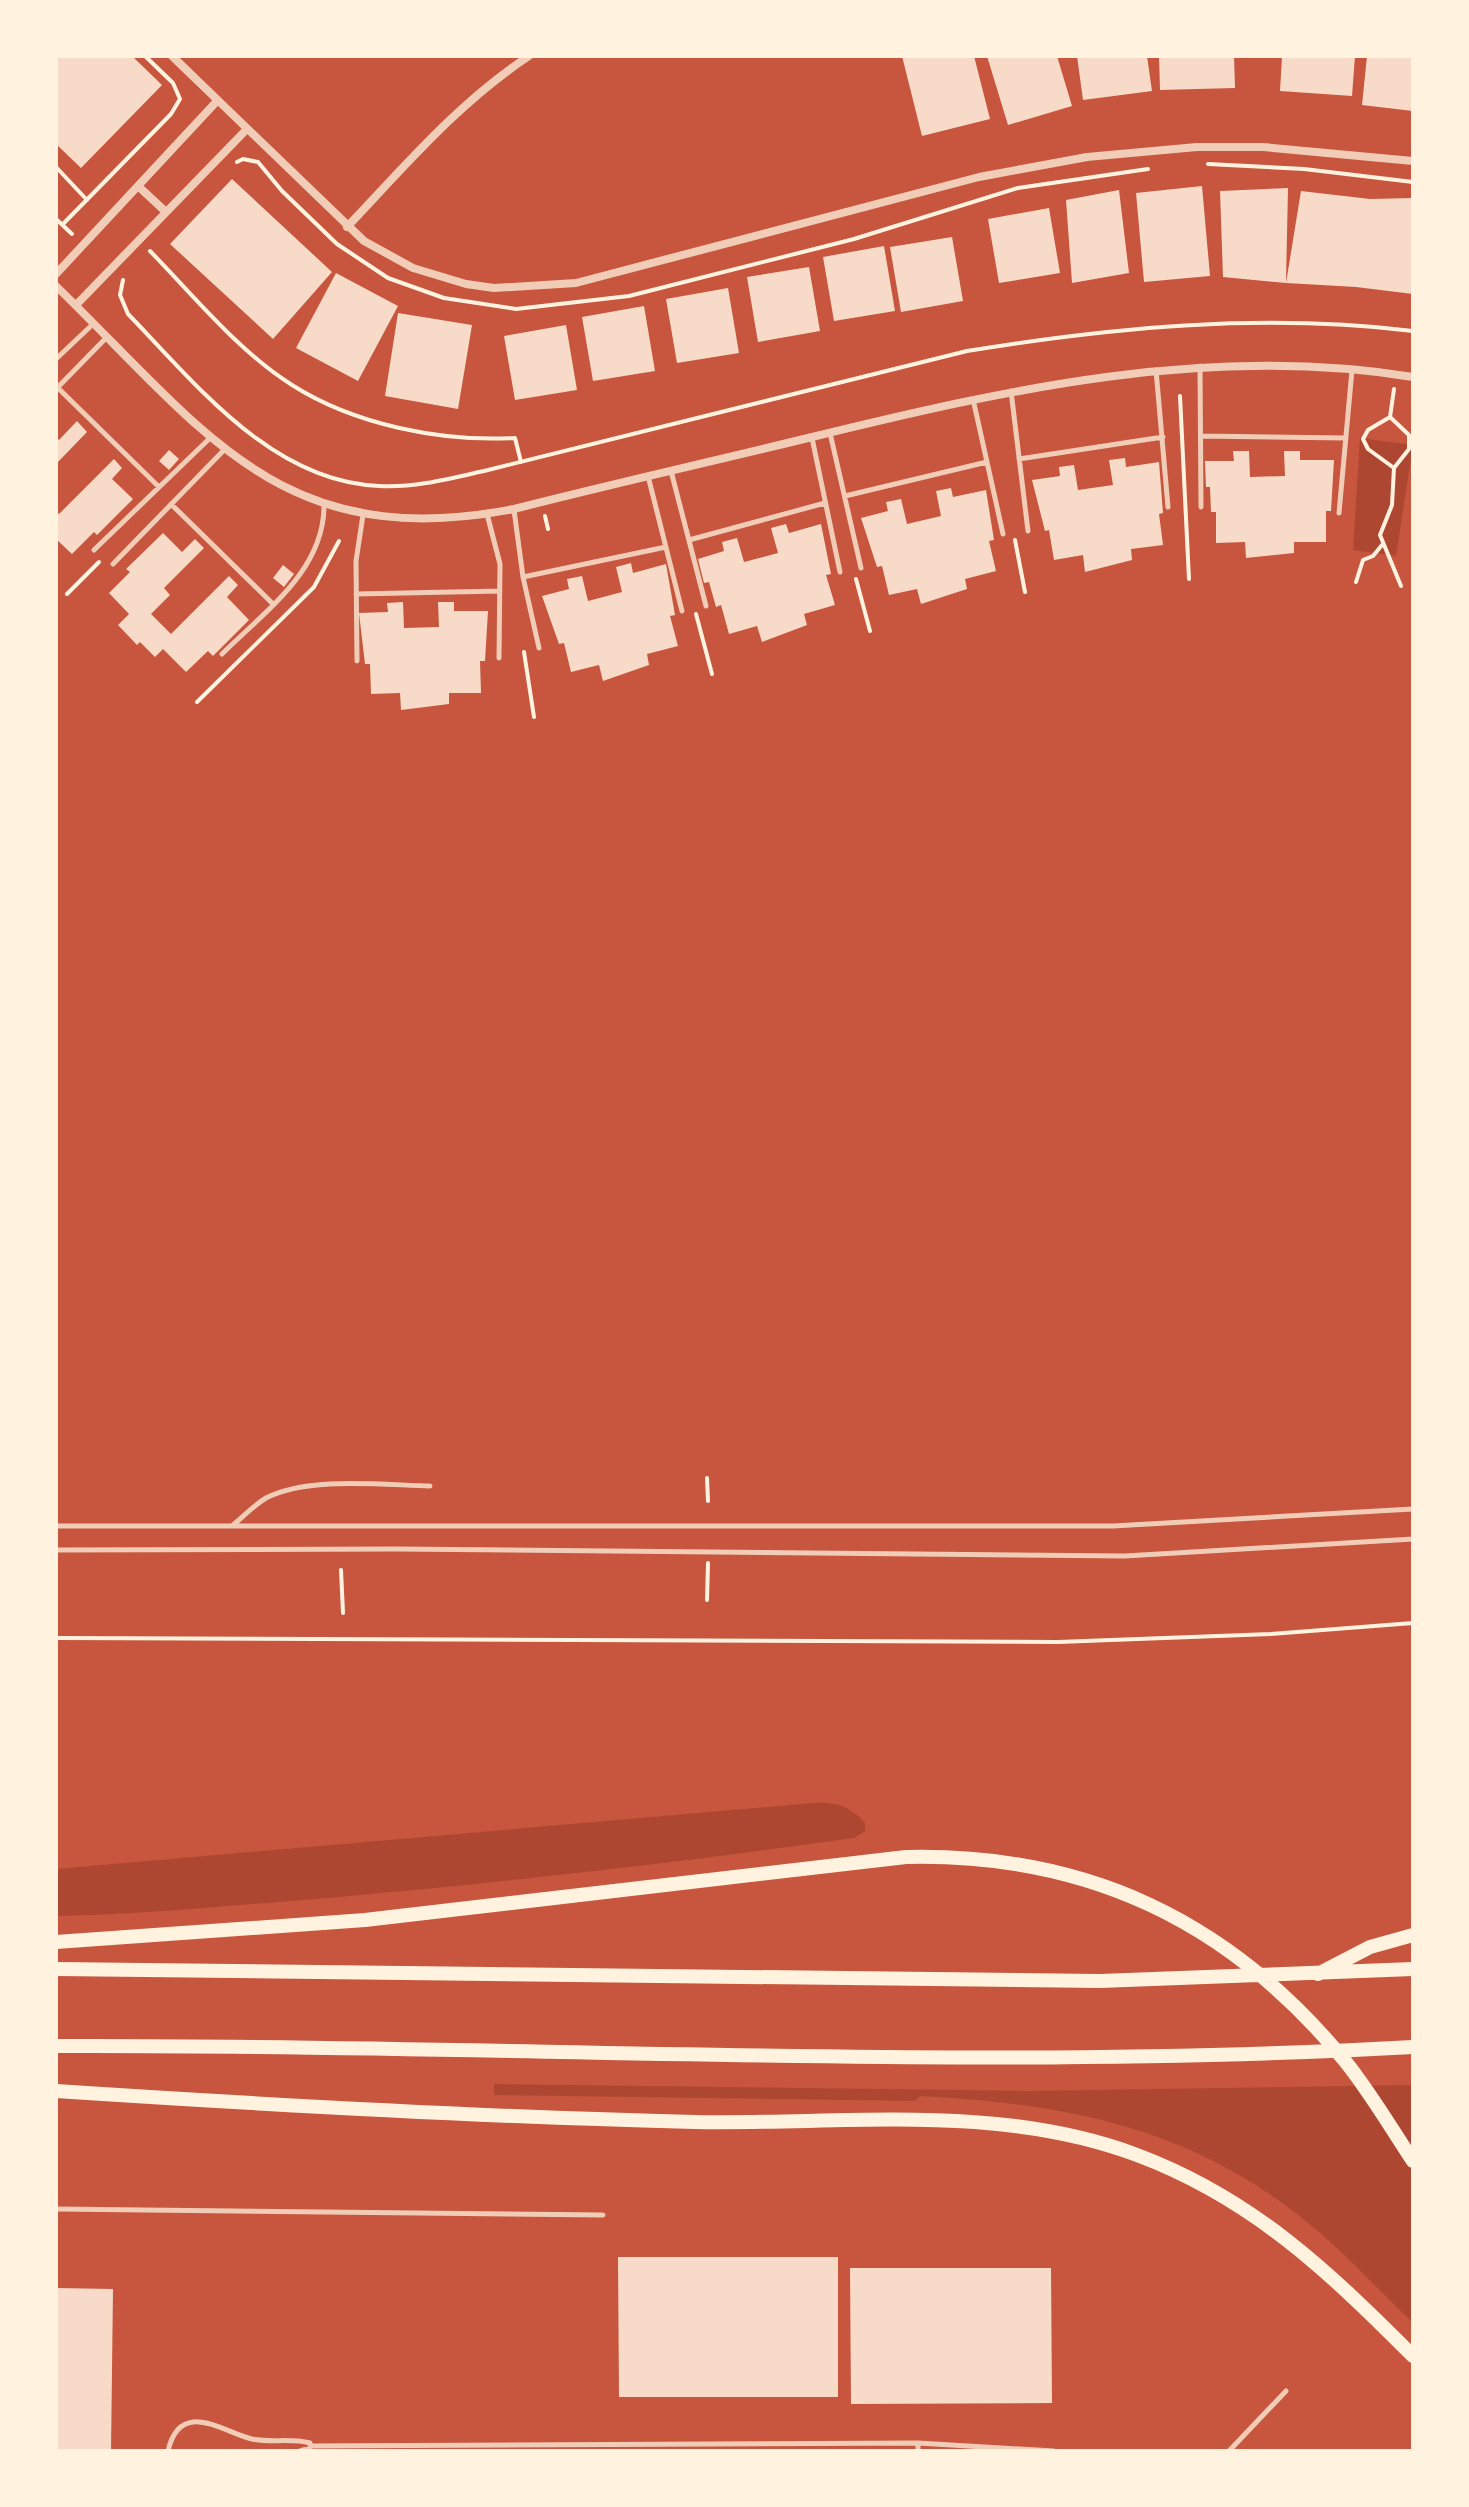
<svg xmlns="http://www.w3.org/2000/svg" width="1469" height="2507" font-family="'Libre Baskerville',serif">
  <rect width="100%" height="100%" fill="#c8553d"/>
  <!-- green -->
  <path fill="#ae4732" d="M1360,438L1413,445L1396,556L1353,550Z
    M813,1803C835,1802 850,1806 865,1823V1831L854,1838C667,1864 480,1885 292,1901C214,1907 135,1915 56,1916V1869Z
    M494,2084L1030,2091L1413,2085V2323C1378,2289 1345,2253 1307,2222C1190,2127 1067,2104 920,2096L915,2101L494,2095Z"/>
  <!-- building -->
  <path fill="#f7dbc8" d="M56,56H132L162,85L81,168L56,144Z
    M902,56H974L990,119L922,136Z
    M987,56H1057L1072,106L1008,125Z
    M1077,56H1147L1152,91L1083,100Z
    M1159,56H1234L1235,88L1160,90Z
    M1282,56H1355L1352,96L1280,91Z
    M1367,56H1413V111L1362,105Z
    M232,179L332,272L273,339L170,244Z
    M1202,186L1210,276L1144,282L1136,193Z
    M1288,188L1286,283L1301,191L1370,199L1413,198V294L1356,287L1286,283L1223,277L1220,191Z
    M1119,190L1129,273L1072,283L1066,200Z
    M1049,208L1060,273L999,283L988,219Z
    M952,237L963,301L901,312L890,247Z
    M884,246L895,311L834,321L823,257Z
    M809,267L820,331L758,342L747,277Z
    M336,273L398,306L358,381L296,348Z
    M728,288L739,353L677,363L666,299Z
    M644,306L655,371L593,381L582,317Z
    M398,313L472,325L458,409L385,396Z
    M566,325L577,390L515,400L504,336Z
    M77,421L87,432L56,464V437L59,440Z
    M169,450L179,459L169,470L159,461Z
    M1233,451H1249L1250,477L1285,476L1284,451H1300V460H1334L1331,511H1326V542H1294V553L1246,558L1245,542L1216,543V512H1211L1210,487H1206L1205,461H1234Z
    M1125,458L1126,467L1159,462L1163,513L1159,514L1163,545L1131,549L1132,560L1085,572L1083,555L1054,560L1049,530L1045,531L1032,480L1060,476L1059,467L1074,465L1078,490L1113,485L1109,460Z
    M114,459L122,468L112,479L133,499L97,535L94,532L72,554L56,539V512L59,514Z
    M951,488L953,497L986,490L994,540L989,541L996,571L965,579L967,589L921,604L917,589L889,595L882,566L877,567L861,518L888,511L886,502L901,499L907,524L941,516L936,491Z
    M786,524L789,533L821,524L831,574L826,575L835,605L804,614L807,625L762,642L757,626L729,634L721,605L716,607L709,582L704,583L698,559L724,551L722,542L737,538L744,562L778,553L771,528Z
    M163,533L182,552L195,539L204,548L164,588L170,595L151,614L171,634L229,576L238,585L227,597L249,620L213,656L208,651L186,672L163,649L155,657L140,642L137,645L118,625L129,614L109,593L130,572L126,569Z
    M631,563L633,573L666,564L675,615L670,616L678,646L647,654L649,665L603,681L599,665L571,672L564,643L559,644L542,596L569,589L567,579L582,576L588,601L622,592L616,567Z
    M283,565L294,574L284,587L273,578Z
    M403,602L404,628L439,627L438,602H454V611H488L485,661H480L481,693H449V704L401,710L400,693L371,694L370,664H365L359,613L388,612L387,603Z
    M618,2257H838V2397H619Z
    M850,2268H1051L1052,2403L851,2404Z
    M56,2288L113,2289L111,2451H56Z"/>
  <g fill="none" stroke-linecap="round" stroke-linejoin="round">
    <!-- path -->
    <path stroke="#fff3e0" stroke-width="4" d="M237,162L243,159L258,162L282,191L337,244L388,278L444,298L516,309L629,296L854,239L1018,188L1148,169
      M1208,164L1304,169L1413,182
      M56,167L87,200
      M56,219L72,234
      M63,224L171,114L180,99L173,83L145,56
      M150,251C194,296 238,351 292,385C355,425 441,442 515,438L521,462
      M123,280L120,295L128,314C196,384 272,482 379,486C416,488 452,478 488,470L967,351C1115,327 1263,313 1413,331
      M1394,389L1390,417L1368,430L1363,439L1368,449L1394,468L1392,505L1380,535L1401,586
      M1180,396L1189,579
      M1390,417L1409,435V449L1394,468
      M545,516L548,529
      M1015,540L1025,592
      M856,579L870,631
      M1356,582L1363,560L1373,556L1382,545
      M67,594L99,562
      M696,614L712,674
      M524,652L534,717
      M197,702L314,587L339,541
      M707,1478L708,1501
      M341,1570L343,1613
      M707,1600L708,1563
      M56,1638L1058,1642L1271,1634L1413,1623"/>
    <!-- service -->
    <path stroke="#f1ccb7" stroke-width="5" d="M56,359L93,324
      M1200,366L1201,507
      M1156,370L1168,507
      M58,387L107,337
      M58,388L159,487
      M1011,391L1028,531
      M973,399L1003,534
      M830,433L861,568
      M1201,436L1346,438
      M812,438L840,572
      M1019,459L1163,437
      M671,471L706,606
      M648,476L682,611
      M845,496L987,462
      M171,504L273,604
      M514,510L523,577L539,648
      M1339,513L1352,370
      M487,514L500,564L499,658
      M689,540L825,503
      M94,550L210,438
      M113,564L224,450
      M523,577L666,547
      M356,594L500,591
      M222,654C265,611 325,570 324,504
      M357,661L356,561L363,515
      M56,1526H1113L1413,1509
      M232,1526C243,1517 254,1505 266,1498C308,1476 383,1485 430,1486
      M56,1550L397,1549L1125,1556L1413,1539
      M56,2209L603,2215
      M918,2443V2451
      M311,2446L918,2443L1054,2451
      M168,2451C180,2398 223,2432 252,2439C271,2443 291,2438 310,2443V2448L300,2451
      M1229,2451L1286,2391"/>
    <!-- minor -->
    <path stroke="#f1ccb7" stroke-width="8" d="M172,56L364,241L413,268L466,284L494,288L576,283L979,177L1087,157L1197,147H1263L1413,161
      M138,186L166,212
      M347,227C404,167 459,102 529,56
      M56,274L217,101
      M56,286C205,431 281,554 514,509C612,484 710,462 808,438C1008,389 1207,344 1413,377
      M76,305L246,130"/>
    <!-- primary -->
    <path stroke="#fff3e0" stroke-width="14" d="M56,1942L365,1920L906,1857C1087,1853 1230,1921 1345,2061C1370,2092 1391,2128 1413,2161
      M56,1969L1100,1981L1413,1969
      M1318,1974L1370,1947L1413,1935
      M56,2046C508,2044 961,2072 1413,2047
      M56,2091C269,2105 482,2117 695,2122C842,2125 996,2102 1137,2155C1252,2198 1328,2271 1413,2356"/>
  </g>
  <!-- border -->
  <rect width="1469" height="2507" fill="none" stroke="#fff3e0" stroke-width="116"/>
</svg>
